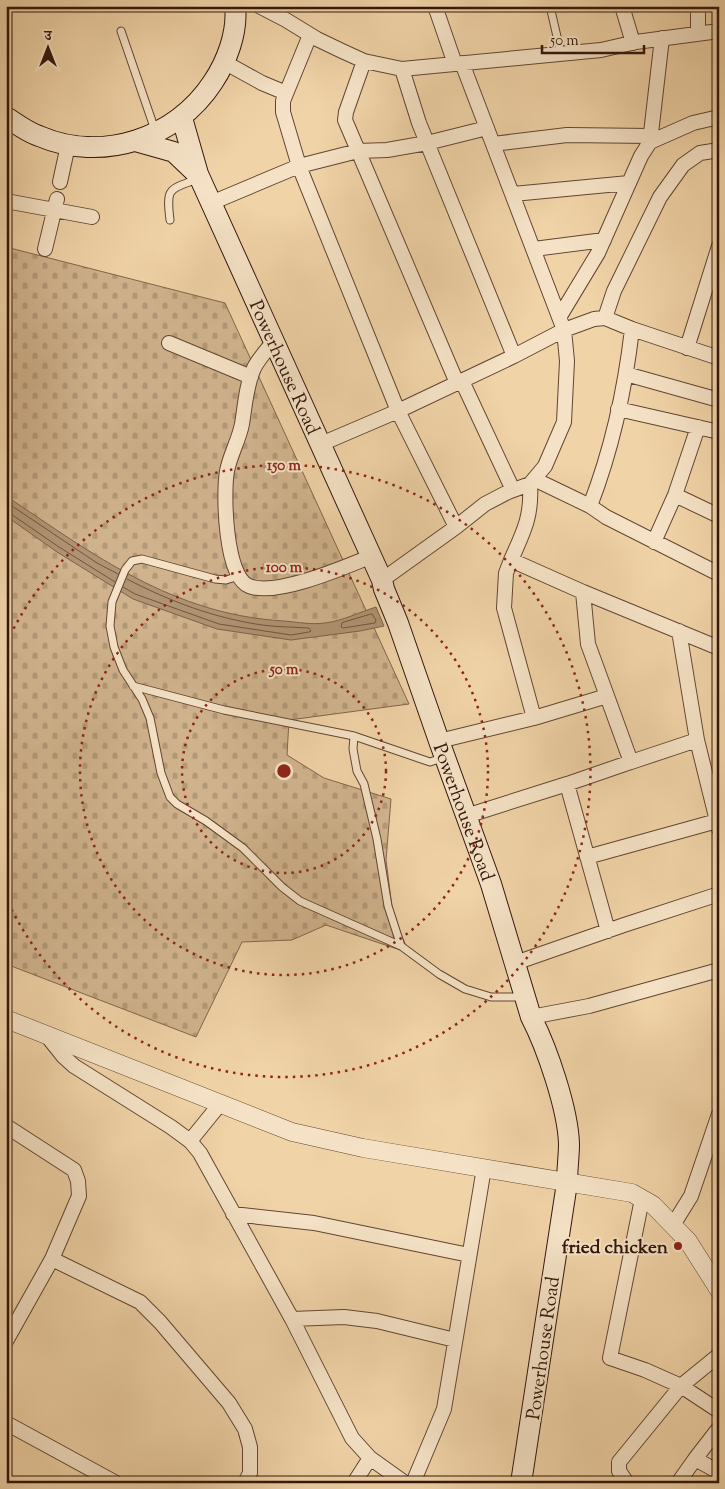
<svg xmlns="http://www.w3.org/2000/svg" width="725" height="1489" font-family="'Sorts Mill Goudy','Noto Serif Devanagari',serif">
  <defs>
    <pattern id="cemetery-stones" width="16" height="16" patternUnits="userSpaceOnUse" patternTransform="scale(1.25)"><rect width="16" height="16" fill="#d0b38d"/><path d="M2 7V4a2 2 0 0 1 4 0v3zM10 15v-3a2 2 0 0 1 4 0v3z" fill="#b39978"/></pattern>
  </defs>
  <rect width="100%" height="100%" fill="#f0d3a7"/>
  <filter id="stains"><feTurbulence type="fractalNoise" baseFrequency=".004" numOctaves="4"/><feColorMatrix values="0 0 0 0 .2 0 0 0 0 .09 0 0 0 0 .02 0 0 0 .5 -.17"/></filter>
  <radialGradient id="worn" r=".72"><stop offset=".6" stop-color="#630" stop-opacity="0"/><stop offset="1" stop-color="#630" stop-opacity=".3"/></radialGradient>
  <!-- cemetery -->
  <path fill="url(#cemetery-stones)" stroke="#82654c" d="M6,247L225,303L409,704L289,720L287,755L324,778L391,799L386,860L393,915L409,953L326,925L292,940L242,942L196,1037L6,964Z"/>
  <!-- water -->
  <path fill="#b09372" stroke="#7e6149" d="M6,496C94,555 174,615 284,621C297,622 312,625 325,623C342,621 360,612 376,607L384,626L360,631L291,640L217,629L133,599L57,552L6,516Z"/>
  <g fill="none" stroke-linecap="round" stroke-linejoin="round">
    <!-- shore -->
    <path stroke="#72553f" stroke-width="1" d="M6,502L97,563L118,574
      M6,513L11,514L59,547L115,582
      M123,587L135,594L219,624L291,635L309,632L311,631L309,628C293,627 277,627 262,625C214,618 169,601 127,579
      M372,614L376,620L375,623L343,628L341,627L342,623Z"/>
    <defs>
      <path id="service" d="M550,6L561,54
        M121,31L155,130
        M170,220C166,187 169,190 197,179
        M239,576L226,580L215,579L142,559L132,561L125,570L112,602L110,626L114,647L123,670L142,699L150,718L161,773L170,797L177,804L206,821L243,848L282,887L300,901L401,946
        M133,686L224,710L354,736
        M442,758L430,762L354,736L353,749L357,771L364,784L377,839L388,906L401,946L439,974L465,989L491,997H523"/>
      <path id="minor" d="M259,6L286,20L317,39L342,51L364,61L402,69L601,50L636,42L719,31
        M435,6L455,64
        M622,6L633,43
        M698,6V33
        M310,35L283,101V112L299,166L398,411L456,527
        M364,61L346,112L345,120L457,383
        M224,62L262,83L286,93
        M462,63L564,330L567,361L564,422L545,466L530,484
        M402,69L419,123L514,356
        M650,142L662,38
        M493,144L567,135L650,136
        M60,182L68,145
        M513,194L629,183
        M6,201L92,217
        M211,203L299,166L358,151L387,150L427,143L487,128
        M45,249L57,199
        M534,249L604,240
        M560,316L598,253L641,156L650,142L693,123L719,117
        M605,318L614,291L660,197L683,165L700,153L719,150
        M632,329C625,390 612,449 590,506L606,517L719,574
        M274,341C267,350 259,358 254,368C246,386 245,406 242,424C239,440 230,455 227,471C223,493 225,577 249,586C276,597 345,567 372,556
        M169,343L251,377
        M687,348L719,246
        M626,374L719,400
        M462,381L513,490
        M618,409L719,432
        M321,444L398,411L514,356L564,330L594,319L605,318L632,329L719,358
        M534,479L590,506
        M675,495L719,516
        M654,542L675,495L698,427
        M382,580L456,527L485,504L508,492L530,484C532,516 524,531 511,560
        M607,696L631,762L567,784L608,931
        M534,718L504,608L506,573L511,560L583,592
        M697,740L719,829
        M439,741L534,718L607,696L588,644L583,592L719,648
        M631,762L697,740L679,631
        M466,816L567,784
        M587,857L717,821
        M515,963L624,925L719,894
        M531,1017L589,1006L719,970
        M47,1036L63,1056L74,1066L171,1127L190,1141L200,1153L292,1319L352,1438L370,1458L405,1483
        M6,1126L74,1170L78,1181L79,1196L52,1259L6,1341
        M190,1141L220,1104
        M642,1199L610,1358L645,1370L681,1386L719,1411
        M233,1214L314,1223L469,1255
        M673,1225L691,1196L719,1114
        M52,1259L140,1302L160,1322L229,1403L245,1429L250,1447V1473L245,1483
        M292,1319L344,1317L377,1321L455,1340
        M6,1423L116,1483
        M719,1428L695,1459L719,1472
        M354,1483L370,1458
        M413,1483L444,1409L484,1168
        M627,1483L619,1471V1462L681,1386L719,1355
        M678,1483L695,1459"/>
      <path id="tertiary" d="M6,1019L292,1132L363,1148L632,1193L653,1205L688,1241L719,1290"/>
      <g id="secondary">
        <path d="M6,117C17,124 27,132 39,136C102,163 176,139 213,82C227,61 238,32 235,6"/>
        <path id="s1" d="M182,118L198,174L382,580L384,589L398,623L439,741L491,884L531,1017C547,1048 568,1109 569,1144C569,1156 567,1170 567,1183L521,1483"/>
        <path d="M135,141L174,152L196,173"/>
      </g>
    </defs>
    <!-- service casing -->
    <use href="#service" stroke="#624633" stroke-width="9"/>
    <!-- minor casing -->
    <use href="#minor" stroke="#624633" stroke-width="16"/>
    <!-- tertiary casing -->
    <use href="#tertiary" stroke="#624633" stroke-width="19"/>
    <!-- secondary casing -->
    <use href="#secondary" stroke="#33170c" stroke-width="22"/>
    <!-- service -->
    <use href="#service" stroke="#f5e2c6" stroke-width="7"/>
    <!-- minor -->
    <use href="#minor" stroke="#f5e2c6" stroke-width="14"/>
    <!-- tertiary -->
    <use href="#tertiary" stroke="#f5e2c6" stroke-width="18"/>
    <!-- secondary -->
    <use href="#secondary" stroke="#f5e2c6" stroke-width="20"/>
  </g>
  <!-- distance rings -->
  <g fill="none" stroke="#8f2418" stroke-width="2.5" stroke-dasharray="2.5 5">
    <circle cx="284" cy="771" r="102"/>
    <circle cx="284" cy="771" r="204"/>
    <path d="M7 642A306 306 0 1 1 7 900"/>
  </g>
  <!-- markers -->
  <circle fill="#8f2418" stroke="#f5e2c6" stroke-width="2" cx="678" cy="1246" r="5"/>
  <g text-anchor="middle" stroke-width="4" stroke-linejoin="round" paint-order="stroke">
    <!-- street labels -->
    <g font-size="19" fill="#33170c" stroke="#f5e2c6">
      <text dy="7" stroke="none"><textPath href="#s1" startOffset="270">Powerhouse Road</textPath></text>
      <text dy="7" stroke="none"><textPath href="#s1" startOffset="750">Powerhouse Road</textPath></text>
      <text transform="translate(542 1348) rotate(-82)" y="7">Powerhouse Road</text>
    </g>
    <!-- poi labels -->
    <g font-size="19" font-weight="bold" fill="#33170c" stroke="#f5e2c6" text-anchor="end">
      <text x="668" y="1253">fried chicken</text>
    </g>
  </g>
  <circle cx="284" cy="771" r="8" fill="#8f2418" stroke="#f5e2c6" stroke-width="2.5"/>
  <g font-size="15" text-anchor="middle" font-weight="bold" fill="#8f2418" stroke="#f5e2c6" stroke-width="4" stroke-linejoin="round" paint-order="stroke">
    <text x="284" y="470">150 m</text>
    <text x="284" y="572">100 m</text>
    <text x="284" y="674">50 m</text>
  </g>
  <!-- margin -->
  <rect width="725" height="1489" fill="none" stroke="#f0d3a7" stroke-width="25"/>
  <rect x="8" y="8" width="710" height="1474" fill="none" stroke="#33170c" stroke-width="2.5"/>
  <rect x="12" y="12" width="700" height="1464" fill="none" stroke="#33170c"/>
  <!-- north arrow -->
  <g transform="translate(48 48)" stroke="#f5e2c6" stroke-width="4" paint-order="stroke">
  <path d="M0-4L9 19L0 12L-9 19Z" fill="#33170c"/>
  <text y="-8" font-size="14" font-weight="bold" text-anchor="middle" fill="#33170c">उ</text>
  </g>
  <!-- scale -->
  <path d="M542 45v8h102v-8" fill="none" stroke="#33170c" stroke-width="2.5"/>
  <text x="550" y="45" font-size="15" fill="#33170c" stroke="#f5e2c6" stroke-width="4" paint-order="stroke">50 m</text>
  <rect width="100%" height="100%" filter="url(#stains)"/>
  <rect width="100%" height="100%" fill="url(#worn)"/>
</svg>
